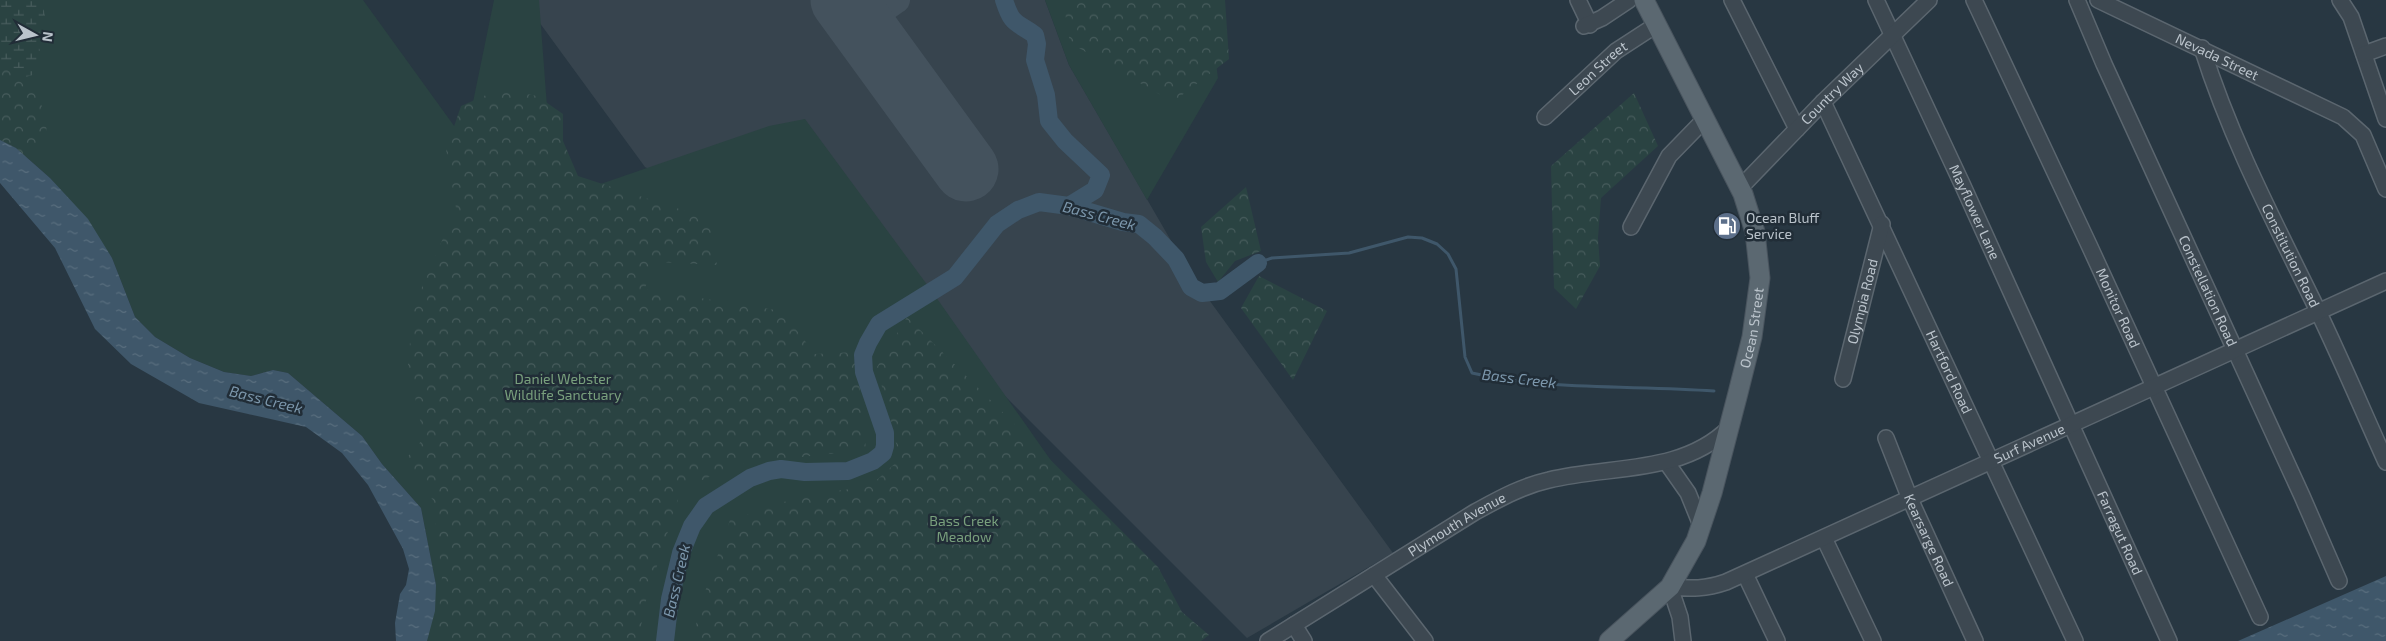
<svg xmlns="http://www.w3.org/2000/svg" width="2386" height="641" font-family="'Exo 2',sans-serif">
  <defs>
    <pattern id="forest-crowns" width="20" height="18" patternUnits="userSpaceOnUse" patternTransform="scale(1.25)"><rect width="20" height="18" fill="#2a4342"/><path d="M2 6a3 3 0 1 1 6 0M12 15a3 3 0 1 1 6 0" fill="none" stroke="#475c5c"/></pattern>
    <pattern id="wetland-marsh" width="20" height="14" patternUnits="userSpaceOnUse" patternTransform="scale(1.25)"><rect width="20" height="14" fill="#2a4342"/><path d="M1 5h8M5 5V1M11 12h8M15 12V8" fill="none" stroke="#475c5c"/></pattern>
    <pattern id="water-ripples" width="26" height="14" patternUnits="userSpaceOnUse" patternTransform="scale(1.25)"><rect width="26" height="14" fill="#3f576a"/><path d="M2 4q2-2 4 0t4 0M15 11q2-2 4 0t4 0" fill="none" stroke="#596e7e"/></pattern>
  </defs>
  <rect width="100%" height="100%" fill="#283742"/>
  <!-- airport -->
  <path fill="#37444e" d="M523,0H1045L1069,65L1191,275L1393,553L1247,638L900,291L645,167Z"/>
  <!-- green -->
  <path fill="#2a4342" d="M0,0H363L465,141L494,0H539L554,200L769,126L805,119L931,290L1178,641H427L436,585L421,508L382,464L362,436L288,373L273,370L251,376L224,372L190,358L155,337L135,317L112,258L50,178L16,148L0,140Z
    M1045,0H1208L1218,78L1147,200L1069,65Z"/>
  <!-- forest -->
  <path fill="url(#forest-crowns)" d="M1063,0H1225L1229,59L1173,102L1070,43Z
    M0,66C7,70 14,73 21,77C39,90 57,129 39,149C35,152 30,155 26,158L16,148L0,140Z
    M500,89L537,96L563,114V141L578,176L710,219L717,265L659,262L644,289L782,311L815,354L856,352L866,450L737,464L681,490L644,607L639,641H440L437,633L442,577L433,500L402,463L424,438L408,365L413,308L456,208L446,150L461,106Z
    M1634,93L1658,146L1601,198L1598,238L1600,266L1576,309L1554,288L1551,166Z
    M1246,187L1261,251L1235,261L1218,282L1206,262L1201,227Z
    M1259,276L1327,311L1293,380L1241,308Z
    M907,317L1158,567L1182,612L1209,635L1201,641H693L699,609L730,520L802,496L870,486L900,459L877,367Z"/>
  <!-- wetland -->
  <path fill="url(#wetland-marsh)" d="M0,0H42L45,16L39,34L40,53L36,74L22,78L0,66Z"/>
  <!-- water -->
  <path fill="url(#water-ripples)" d="M0,140L16,148L50,178L88,219L112,258L135,317L155,337L190,358L224,372L251,376L273,370L288,373L362,436L382,464L421,508L436,585L435,611L427,641H396L395,623L400,594L406,585L409,569L403,549L368,485L342,453L306,427L199,403L131,364L95,329L55,248L0,183Z
    M2386,576V641H2238Z"/>
  <g fill="none" stroke-linecap="round" stroke-linejoin="round">
    <!-- stream -->
    <path stroke="#3f576a" stroke-width="3" d="M1258,263L1272,258L1349,253L1408,237L1422,238L1437,244L1448,254L1456,269L1465,357L1472,373C1552,391 1634,385 1714,391"/>
    <!-- river -->
    <path stroke="#3f576a" stroke-width="18" d="M1004,0C1012,25 1015,21 1035,35L1037,44L1035,60L1046,95L1049,121L1065,141L1101,175L1095,190L1069,206
      M665,641L670,599L681,553L692,526L706,506L750,478L769,471L781,469L805,472L848,471L873,461L883,453L885,446V433L864,372L863,355L868,343L879,324L955,277L997,224L1018,210L1039,202L1069,206L1123,222L1139,224L1155,237L1176,259L1191,287L1202,293L1220,291L1258,263"/>
    <!-- taxiway -->
    <path stroke="#44525d" stroke-width="26" d="M850,9C870,21 881,12 897,0"/>
    <!-- runway -->
    <path stroke="#44525d" stroke-width="65" d="M843,0L966,169"/>
    <defs>
      <g id="minor">
        <path d="M1578,0L1590,25"/>
        <path d="M1732,0L1797,129"/>
        <path id="s1" d="M1876,0L1963,186L2169,641"/>
        <path id="s2" d="M1974,0L2089,245L2260,617"/>
        <path id="s3" d="M2077,0L2104,64L2302,496L2339,581"/>
        <path id="s4" d="M2098,0L2343,117L2363,135L2386,189"/>
        <path d="M2340,0L2351,17L2386,119"/>
        <path d="M1584,26L1602,18L1629,0"/>
        <path id="s5" d="M2202,48C2231,140 2275,223 2317,309C2341,359 2363,411 2386,462"/>
        <path d="M2364,54L2386,46"/>
        <path id="s6" d="M1823,102L2075,641"/>
        <path id="s7" d="M1545,117L1616,51L1656,25"/>
        <path id="s8" d="M1740,188L1823,102L1929,0"/>
        <path d="M1631,227L1669,156L1705,119"/>
        <path id="s9" d="M1843,379L1882,224"/>
        <path id="s10" d="M1886,438L1910,499L1975,641"/>
        <path d="M1667,463L1688,493L1701,525"/>
        <path d="M1824,538L1873,641"/>
        <path d="M1745,574L1777,641"/>
        <path d="M1374,575L1425,641"/>
        <path d="M1294,625L1304,641"/>
        <path id="s11" d="M1268,641L1475,512C1499,499 1522,486 1549,480C1610,465 1681,475 1729,428"/>
        <path id="s12" d="M1683,641L1680,617L1670,587C1691,589 1706,589 1726,582L2386,281"/>
      </g>
      <g id="major">
        <path id="s13" d="M1609,641L1670,587L1696,541L1712,493L1738,393L1752,337L1760,278L1755,232L1743,194L1644,0"/>
      </g>
    </defs>
    <!-- minor casing -->
    <use href="#minor" stroke="#5b666f" stroke-width="18"/>
    <!-- major casing -->
    <use href="#major" stroke="#49545e" stroke-width="21"/>
    <!-- minor -->
    <use href="#minor" stroke="#3d4851" stroke-width="15"/>
    <!-- major -->
    <use href="#major" stroke="#5b6871" stroke-width="19"/>
  </g>
  <!-- icons -->
  <defs>
    <symbol id="fuel-disc" viewBox="-11 -11 22 22"><circle r="9.5" fill="#5c6f8a" stroke="#212d37"/><path d="M-5.5-6h7V0h2V4h1.3V-2.5L3-4.5l.8-.8L6-3V5H2.5V1h-1V6h-7ZM-4.2-4.7v3.2H.2V-4.7Z" fill="#fff"/></symbol>
  </defs>
  <g fill-rule="evenodd">
    <use href="#fuel-disc" x="1711" y="210" width="32" height="32"/>
  </g>
  <g text-anchor="middle" stroke-width="5" stroke-linejoin="round" paint-order="stroke">
    <!-- street labels -->
    <g font-size="14" fill="#bac3cb" stroke="#212d37">
      <text dy="5" stroke="none"><textPath href="#s4" startOffset="132">Nevada Street</textPath></text>
      <text dy="5" stroke="none"><textPath href="#s7" startOffset="72">Leon Street</textPath></text>
      <text dy="5" stroke="none"><textPath href="#s8" startOffset="132">Country Way</textPath></text>
      <text dy="5" stroke="none"><textPath href="#s1" startOffset="234">Mayflower Lane</textPath></text>
      <text dy="5" stroke="none"><textPath href="#s5" startOffset="226">Constitution Road</textPath></text>
      <text dy="5" stroke="none"><textPath href="#s3" startOffset="319">Constellation Road</textPath></text>
      <text dy="5" stroke="none"><textPath href="#s9" startOffset="80">Olympia Road</textPath></text>
      <text dy="5" stroke="none"><textPath href="#s2" startOffset="340">Monitor Road</textPath></text>
      <text dy="5" stroke="none"><textPath href="#s13" startOffset="355">Ocean Street</textPath></text>
      <text dy="5" stroke="none"><textPath href="#s6" startOffset="298">Hartford Road</textPath></text>
      <text dy="5" stroke="none"><textPath href="#s12" startOffset="446">Surf Avenue</textPath></text>
      <text dy="5" stroke="none"><textPath href="#s11" startOffset="222">Plymouth Avenue</textPath></text>
      <text dy="5" stroke="none"><textPath href="#s1" startOffset="586">Farragut Road</textPath></text>
      <text dy="5" stroke="none"><textPath href="#s10" startOffset="111">Kearsarge Road</textPath></text>
    </g>
    <!-- poi labels -->
    <g font-size="14" fill="#bac3cb" stroke="#212d37" text-anchor="start">
      <text x="1746" y="223">Ocean Bluff<tspan x="1746" dy="16">Service</tspan></text>
    </g>
    <!-- park labels -->
    <g font-size="14" fill="#79a07d" stroke="#212d37">
      <text x="563" y="384">Daniel Webster<tspan x="563" dy="16">Wildlife Sanctuary</tspan></text>
      <text x="964" y="526">Bass Creek<tspan x="964" dy="16">Meadow</tspan></text>
    </g>
    <!-- water labels -->
    <g font-size="15" font-style="italic" fill="#7c97ac" stroke="#212d37">
      <text transform="translate(1099 216) rotate(15)" y="5">Bass Creek</text>
      <text transform="translate(1519 379) rotate(7)" y="5">Bass Creek</text>
      <text transform="translate(266 400) rotate(14)" y="5">Bass Creek</text>
      <text transform="translate(677 581) rotate(-77)" y="5">Bass Creek</text>
    </g>
  </g>
  <!-- north arrow -->
  <g transform="translate(35 35) rotate(98)" stroke="#212d37" stroke-width="4" paint-order="stroke">
  <path d="M0-4L9 19L0 12L-9 19Z" fill="#bac3cb"/>
  <text y="-8" font-size="14" font-weight="bold" text-anchor="middle" fill="#bac3cb">N</text>
  </g>
</svg>
